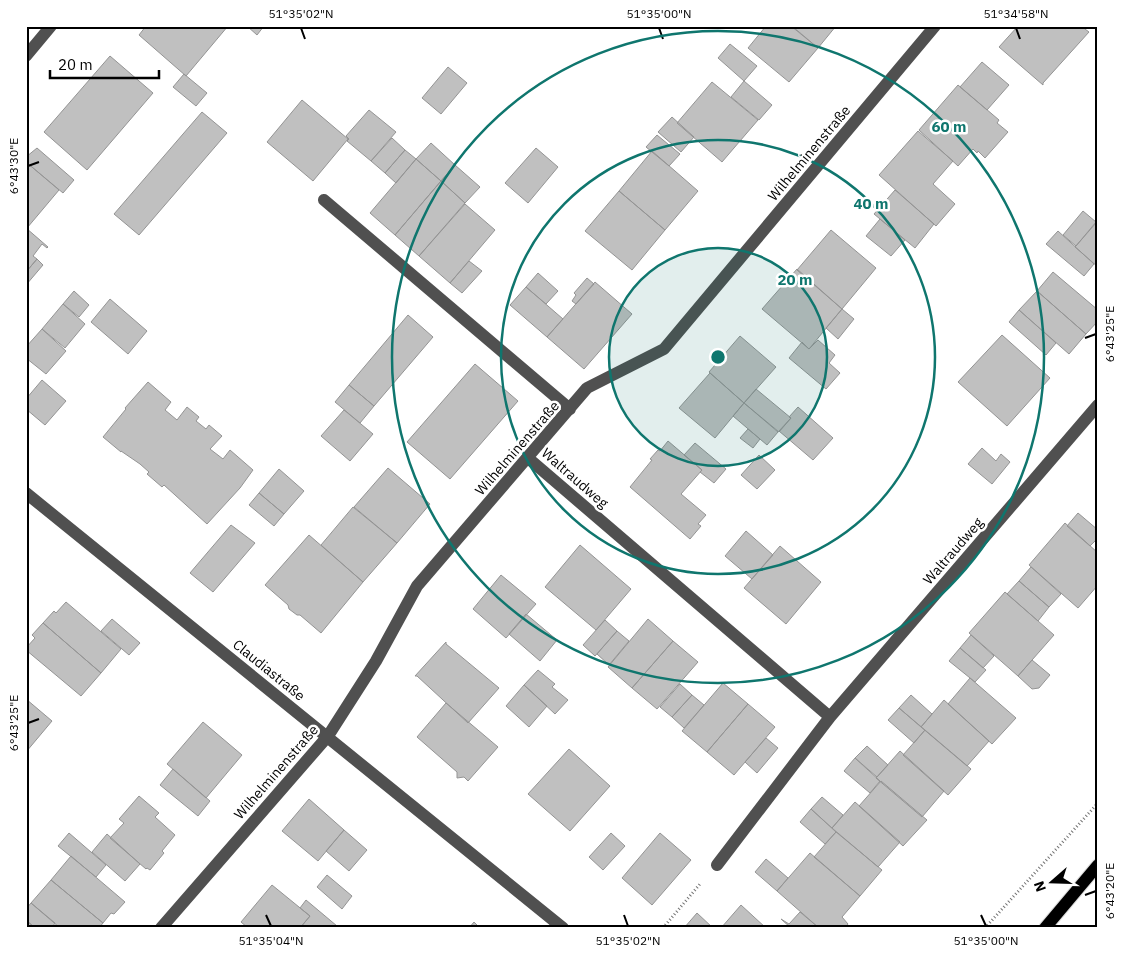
<svg xmlns="http://www.w3.org/2000/svg" width="1124" height="954" font-family="'IBM Plex Sans',sans-serif">
  <rect width="100%" height="100%" fill="#fff"/>
  <!-- building -->
  <path fill="#c0c0c0" stroke="#949494" d="M146,26H228L186,76L139,35Z
    M247,26H264L257,35Z
    M766,26H791L818,48L789,82L748,48Z
    M792,26H836L818,48Z
    M1018,26H1081L1089,32L1043,83V85L999,47Z
    M730,44L757,66L744,81L718,58Z
    M110,56L153,93L87,170L44,132Z
    M982,62L1009,85L987,110L960,87Z
    M448,67L467,83L441,114L422,98Z
    M184,74L207,93L196,106L173,87Z
    M744,81L772,105L759,120L731,97Z
    M712,82L758,120L722,162L677,123Z
    M958,85L999,120L997,123L1008,132L985,158L978,151L977,153L973,149L958,166L919,130Z
    M302,100L348,139L313,181L267,142Z
    M369,110L396,132L371,161L347,141L349,139L346,136Z
    M202,112L227,133L139,235L114,214Z
    M672,117L694,137L681,152L658,132Z
    M918,131L953,161L933,184L955,204L936,226L879,175Z
    M657,135L680,154L669,166L646,147Z
    M392,138L405,150L385,173L371,161Z
    M431,143L455,165L441,181L416,159Z
    M37,148L74,180L63,193L26,162V157Z
    M536,148L558,167L528,203L505,183Z
    M405,150L416,159L396,183L385,173Z
    M652,151L698,191L665,230L619,191Z
    M416,159L441,181L395,235L370,213Z
    M26,162L59,190L27,228L26,227Z
    M455,165L480,187L465,203L441,181Z
    M441,181L465,203L419,256L395,235Z
    M895,190L934,224L915,248L874,214Z
    M619,191L665,230L632,270L585,231Z
    M465,204L495,230L450,283L419,256Z
    M1083,211L1096,222L1076,246L1063,235Z
    M880,219L905,240L891,256L866,236Z
    M1096,223L1098,224V267L1075,247Z
    M26,228L48,247L47,248L42,244L33,256L37,259L26,272Z
    M831,230L876,268L842,309L797,270Z
    M1058,231L1094,264L1084,276L1046,244Z
    M37,259L43,265L26,285V272Z
    M469,261L482,271L462,293L450,283Z
    M797,269L842,309L809,349L762,309Z
    M1053,272L1098,310V321L1086,334L1037,291Z
    M538,273L558,291L546,304L526,287Z
    M587,278L594,284L576,304L572,301L576,295L574,293Z
    M595,282L632,314L584,369L547,337Z
    M526,287L563,319L547,337L510,305Z
    M74,291L89,305L79,317L63,304Z
    M1037,291L1086,334L1069,354L1019,310Z
    M110,299L147,331L128,354L91,322Z
    M63,304L85,324L65,348L42,329Z
    M842,309L854,319L838,339L826,328Z
    M1019,310L1056,343L1046,355L1009,322Z
    M408,315L433,337L374,406L349,385Z
    M42,329L66,351L46,374L26,358V347Z
    M1002,335L1050,378L1007,426L958,382Z
    M740,336L776,367L744,403L709,372Z
    M818,340L835,355L829,363L840,373L826,389L789,358L802,342L809,349Z
    M475,364L518,401L450,479L407,442Z
    M710,373L744,403L715,438L679,408Z
    M42,380L66,401L45,425L26,409V399Z
    M148,382L171,402L165,410L177,420L187,407L199,417L196,421L206,429L209,425L222,436L210,449L223,459L230,450L253,470L240,488L207,524L164,485L162,487L147,474L149,472L140,464L121,451V452L103,437L126,409L125,408Z
    M349,385L374,406L360,423L335,402Z
    M756,389L791,418L779,432L744,403Z
    M744,403L778,432L767,445L733,416Z
    M798,407L833,438L813,460L779,431L791,418L789,417Z
    M344,410L373,434L350,461L321,436Z
    M748,429L760,439L753,448L740,438Z
    M668,441L702,470L681,494L706,515L698,524L701,526L690,539L630,487L652,460L650,459L658,450L660,451Z
    M695,443L726,469L714,483L700,472L702,470L684,455Z
    M982,448L996,461L1001,454L1010,462L992,484L968,464Z
    M759,455L775,470L757,489L741,475Z
    M388,468L430,504L397,543L354,507Z
    M279,469L304,491L284,514L259,493Z
    M259,493L284,514L274,526L249,505Z
    M353,507L397,543L363,582L321,545Z
    M1078,513L1098,530V538L1090,546L1067,526Z
    M1065,523L1098,553V585L1078,608L1029,565Z
    M231,525L255,543L213,592L190,573Z
    M746,531L773,555L752,579L725,556Z
    M309,535L363,582L321,633L300,615H297L289,609L288,605L265,585Z
    M580,545L631,589L596,630L545,587Z
    M780,546L821,582L786,624L744,588Z
    M1031,567L1061,594L1049,607L1019,581Z
    M501,575L536,604L506,638L473,609Z
    M1019,581L1049,607L1038,621L1007,594Z
    M1005,592L1054,635L1018,676L969,633Z
    M66,602L121,649L101,673L43,623L54,611L56,613Z
    M526,614L557,640L540,661L509,634Z
    M112,619L140,643L129,655L101,631Z
    M648,619L673,641L632,688L608,667Z
    M605,620L617,631L595,656L583,645Z
    M43,623L101,673L81,696L26,650V648L35,638L32,635Z
    M617,631L629,641L609,665L597,654Z
    M971,635L994,656L983,668L960,648Z
    M673,641L698,662L657,709L632,688Z
    M446,642V644L499,688L468,723L417,676H415Z
    M960,648L986,670L975,682L949,661Z
    M1032,660L1050,675L1039,688L1032,689L1018,676Z
    M538,670L555,684L552,687L568,700L555,714L524,685Z
    M970,678L1016,718L992,744L948,704Z
    M723,683L748,704L707,752L682,731Z
    M680,684L692,695L672,717L660,707Z
    M524,685L547,706L529,727L506,706Z
    M692,695L704,705L684,728L672,717Z
    M911,695L932,714L921,727L899,708Z
    M26,699L52,721L26,752Z
    M944,700L989,741L967,766L921,727Z
    M446,703L498,747L468,781L464,777L457,778V772L417,737Z
    M748,704L775,727L734,775L707,752Z
    M899,708L925,730L914,743L888,720Z
    M203,722L242,755L206,798L167,764Z
    M925,730L971,769L948,795L903,755Z
    M766,738L778,748L757,773L745,762Z
    M867,746L888,765L877,777L855,758Z
    M569,749L610,786L570,831L528,794Z
    M900,751L944,791L922,817L876,778Z
    M855,758L880,781L870,793L844,771Z
    M173,769L210,801L198,816L160,785Z
    M881,781L927,820L903,846L859,806Z
    M139,796L159,813L155,817L175,835L162,851L164,853L150,870L147,868L146,869L110,838L124,823L119,819L120,818Z
    M822,797L843,815L832,828L811,809Z
    M309,799L344,830L318,861L282,831Z
    M855,802L900,842L878,867L832,828Z
    M811,809L836,832L825,844L800,822Z
    M344,830L367,850L349,871L326,851Z
    M836,832L882,870L860,896L814,857Z
    M69,833L106,865L96,877L58,846Z
    M611,833L625,846L603,870L589,857Z
    M660,833L691,860L652,905L622,878Z
    M107,834L140,864L125,881L92,852Z
    M810,853L860,896L842,917L848,924L845,928H819L777,891Z
    M71,856L125,902L114,914L111,913L103,923L51,880Z
    M766,859L788,878L777,891L755,872Z
    M327,875L352,896L342,909L317,887Z
    M51,880L103,923L99,928H60L31,903Z
    M272,885L310,916L300,928H248L241,922Z
    M306,900L337,926L336,928H300L310,916L300,908Z
    M31,903L55,923L52,928H35L26,920V909Z
    M741,905L766,928H721Z
    M800,912L819,928H791L781,919L789,924Z
    M697,913L713,928H684Z
    M26,920L35,928H26Z
    M474,922L480,928H469Z"/>
  <g fill="none" stroke-linecap="round" stroke-linejoin="round">
    <defs>
      <path id="major" d="M1045,928L1098,865"/>
    </defs>
    <!-- major casing -->
    <use href="#major" stroke="#dbdbdb" stroke-width="14"/>
    <!-- path -->
    <path stroke="#727272" stroke-width="3" stroke-dasharray="1 2.5" stroke-linecap="butt" d="M663,928L700,884
      M985,928L1098,803"/>
    <!-- minor -->
    <path stroke="#505050" stroke-width="12" d="M26,56L51,26
      M324,200L570,409
      M528,458L830,717L1098,405
      M26,493L563,928
      M717,865L830,717
      M161,928L328,736L376,661L417,586L587,388L664,349L935,26"/>
    <!-- major -->
    <use href="#major" stroke="#000" stroke-width="12"/>
  </g>
  <!-- ticks -->
  <path fill="none" stroke="#000" stroke-width="2" d="M301,28L305,39M659,28L663,39M1016,28L1020,39M28,166L39,162M1085,338L1096,334M28,723L39,719M1085,895L1096,891M266,915L271,926M624,915L628,926M981,915L986,926"/>
  <!-- distance rings -->
  <circle cx="718" cy="357" r="109" fill="#0f766e" fill-opacity=".12"/>
  <g fill="none" stroke="#0f766e" stroke-width="2.5">
    <circle cx="718" cy="357" r="109"/>
    <circle cx="718" cy="357" r="217"/>
    <circle cx="718" cy="357" r="326"/>
  </g>
  <g text-anchor="middle" stroke-width="5" stroke-linejoin="round" paint-order="stroke">
    <!-- street labels -->
    <g font-size="14" fill="#000" stroke="#fff">
      <text transform="translate(809 153) rotate(-50)" y="5">Wilhelminenstraße</text>
      <text transform="translate(517 448) rotate(-49)" y="5">Wilhelminenstraße</text>
      <text transform="translate(575 478) rotate(41)" y="5">Waltraudweg</text>
      <text transform="translate(953 551) rotate(-49)" y="5">Waltraudweg</text>
      <text transform="translate(269 670) rotate(39)" y="5">Claudiastraße</text>
      <text transform="translate(276 772) rotate(-49)" y="5">Wilhelminenstraße</text>
    </g>
  </g>
  <circle cx="718" cy="357" r="8" fill="#0f766e" stroke="#fff" stroke-width="2.5"/>
  <g font-size="15" text-anchor="middle" font-weight="bold" fill="#0f766e" stroke="#fff" stroke-width="5" stroke-linejoin="round" paint-order="stroke">
    <text x="949" y="132">60 m</text>
    <text x="871" y="209">40 m</text>
    <text x="795" y="285">20 m</text>
  </g>
  <!-- border -->
  <rect width="1124" height="954" fill="none" stroke="#ffffff" stroke-width="55"/>
  <!-- north arrow -->
  <g transform="translate(1052 882) rotate(250)" stroke="#ffffff" stroke-width="4" paint-order="stroke">
  <path d="M0-4L9 19L0 12L-9 19Z" fill="#000000"/>
  <text y="-8" font-size="14" font-weight="bold" text-anchor="middle" fill="#000000">N</text>
  </g>
  <!-- scale -->
  <path d="M50 70v8h109v-8" fill="none" stroke="#000000" stroke-width="2.5"/>
  <text x="58" y="70" font-size="15" fill="#000000" stroke="#ffffff" stroke-width="4" paint-order="stroke">20 m</text>
  <rect x="28" y="28" width="1068" height="898" fill="none" stroke="#000" stroke-width="2"/>
  <g font-size="12" text-anchor="middle" fill="#000">
    <text x="301" y="18">51°35'02"N</text>
    <text x="659" y="18">51°35'00"N</text>
    <text x="1016" y="18">51°34'58"N</text>
    <text transform="translate(14 166) rotate(-90)" y="4">6°43'30"E</text>
    <text transform="translate(1110 334) rotate(-90)" y="4">6°43'25"E</text>
    <text transform="translate(14 723) rotate(-90)" y="4">6°43'25"E</text>
    <text transform="translate(1110 891) rotate(-90)" y="4">6°43'20"E</text>
    <text x="271" y="945">51°35'04"N</text>
    <text x="628" y="945">51°35'02"N</text>
    <text x="986" y="945">51°35'00"N</text>
  </g>
</svg>
